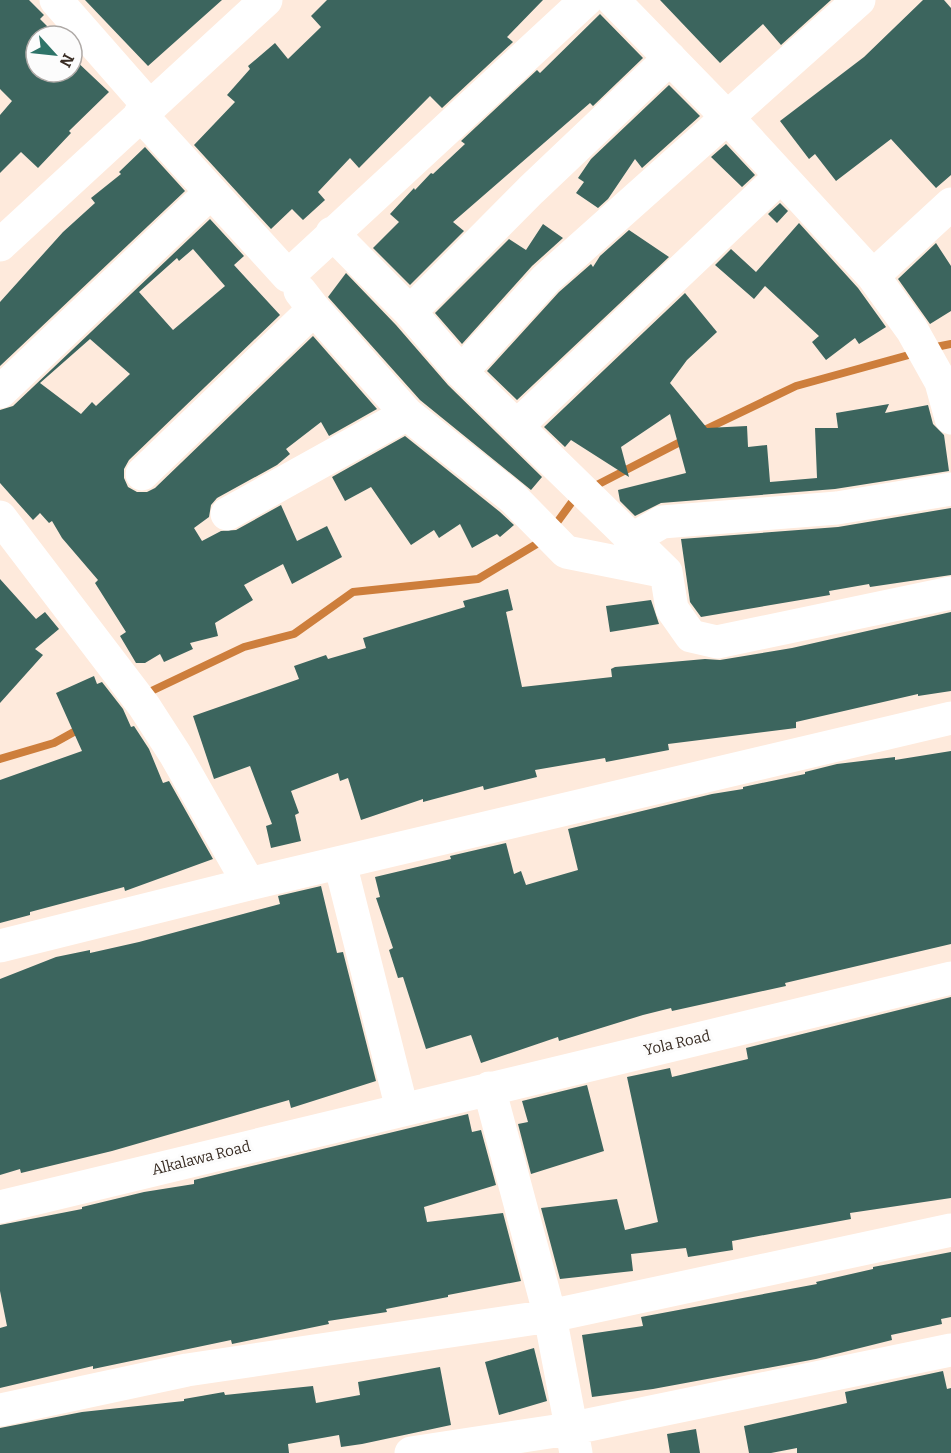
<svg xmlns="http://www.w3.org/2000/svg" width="951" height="1453" font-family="Bitter,serif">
  <rect width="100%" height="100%" fill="#feeadc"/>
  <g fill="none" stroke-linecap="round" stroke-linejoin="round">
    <!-- stream -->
    <path stroke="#cd7e3c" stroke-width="8" d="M931,348L951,344
      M698,433L796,386L916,353
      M591,488L686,439
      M553,528L577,495
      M143,695L244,647L294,634L353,592L478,579L545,539
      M0,759L54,743L81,728"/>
  </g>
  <!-- building -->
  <path fill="#3c655e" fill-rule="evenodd" d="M0,0H29L44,15L40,19L52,31L50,33L53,36H36V72H72V57L109,92L69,131L71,133L38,168L21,152L0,173V115L12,101L0,89Z
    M85,0H222L148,66Z
    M327,0H543L507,37L513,42L442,108L430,96L359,168L350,158L318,192L325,200L303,220L292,209L271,229L194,145L235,102L227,95L250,69L248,66L275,43L288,59L321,27L311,16Z
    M660,0H831L781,45L763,24L720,63Z
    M923,0H944L951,8V175L936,188L891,139L836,181L815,154L809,159L780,121L864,57Z
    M600,14L643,58L593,106L590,103L453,222L464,231L410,285L373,248L399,222L390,214L414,188L415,190L431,173L433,174L465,144L461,141L537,70L540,73Z
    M669,85L700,116L642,168L635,159L608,199L598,208L576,193L584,182L578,178L591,159Z
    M726,144L755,175L742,187L711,157Z
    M145,147L185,191L0,366V302L63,232L95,203L91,198L121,174L119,172Z
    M780,203L788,211L777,223L768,214Z
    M210,219L244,256L234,265L280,315L129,460L124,469V478L128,487L137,492H147L155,488L313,336L377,409L329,436L321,422L286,449L290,454L277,465L217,498L211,505L209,517L194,528L202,541L221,531L236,530L281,505L297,541L327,526L342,557L292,584L283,564L244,585L253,600L215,623L218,636L190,643L193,649L164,662L160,654L145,663H136L120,636L126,632L95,583L98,580L62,538L52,521L49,523L40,513L33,520L0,483V410L13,406ZM193,249L225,286L173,330L139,292L177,258L179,261ZM90,339L130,374L96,406L92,402L81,414L40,383Z
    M799,223L858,288L886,327L859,344L855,338L826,360L812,342L819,336L765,286L754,299L715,265L731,249L756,272Z
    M543,224L563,238L532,266L462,344L435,313L509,239L526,250Z
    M629,230L669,257L517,400L487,371L559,292L591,264L593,267L600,256Z
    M936,243L951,266V311L930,324L898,279Z
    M346,273L396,325L448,385L542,477L531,490L420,400L328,297Z
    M685,293L717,332L687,360L670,383L707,428L747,426L748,447L767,445L770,482L817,478L815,428H838L836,413L889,404L885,413L928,405L933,424L944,435L949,471L835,489L661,503L635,516L620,501L618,490L686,473L670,414L621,447L629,477L571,440L565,447L544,427Z
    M405,436L500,512L514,525L500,537L497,534L472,548L460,524L439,538L434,530L411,545L371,487L345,501L332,477Z
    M951,508V575L870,587L869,584L829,591L830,595L701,617L690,602L681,539L838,527Z
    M0,579L36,619L45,612L59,629L35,649L43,655L0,703Z
    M508,589L513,610L506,612L522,687L612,677L611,669L615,667L705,659L720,660L792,648L951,612V691L918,696V694L796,722V728L668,744L669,750L606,762L605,758L535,770L537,777L484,790L483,786L423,802V799L361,820L348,778L340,781L338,773L291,791L299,813L295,815L301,841L271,848L266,826L272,824L250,766L214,779L193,716L299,679L294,666L326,655L328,659L366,648L363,638L465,607L463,601Z
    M651,600L659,624L610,632L606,606Z
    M94,676L97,684L102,682L123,709L131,727L134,726L149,749L163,783L169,781L213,859L125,891L124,887L30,912V915L0,923V780L82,751L56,693Z
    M951,751V944L785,983L786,986L672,1011L671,1008L643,1015L559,1041L558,1037L481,1063L471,1035L426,1049L403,977L398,978L389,950L393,948L376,898L380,897L375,877L451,859L450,856L506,843L514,874L521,871L526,885L578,870L568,829L712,794L743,789V787L805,774V772L837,764L895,757V760Z
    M321,886L337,953L343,952L376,1081L291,1108L289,1100L112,1151L21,1173L20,1169L0,1175V979L56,957L90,950V953L139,942L280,904L278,896Z
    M951,997V1198L850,1213L851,1219L732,1241L733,1250L688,1257L686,1248L631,1254L633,1271L560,1279L541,1208L617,1199L625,1230L658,1222L627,1077L670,1068L672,1077L748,1059L746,1048Z
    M587,1085L604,1151L531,1174L518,1124L528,1122L522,1101Z
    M468,1114L472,1132L481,1130L496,1185L424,1207L427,1222L503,1213L521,1281L448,1295V1297L386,1309L387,1312L328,1321L329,1324L232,1344L231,1340L93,1369V1366L0,1388V1328L7,1326L0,1291V1225L82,1209V1207L144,1192L194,1184V1180Z
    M951,1252V1317L941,1319L942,1324L891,1335L892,1340L816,1359L653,1389L592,1397L582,1335L643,1326L641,1317L817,1284L816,1282L873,1269V1267Z
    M534,1348L547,1401L499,1415L485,1362Z
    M440,1367L451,1425L362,1444L341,1447L339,1435L288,1444L289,1453H0V1428L82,1412L184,1401V1399L224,1392L225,1395L313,1386L316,1403L360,1395L358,1382Z
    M943,1371L947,1389L951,1388V1453H797V1448L771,1453H749L744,1426L847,1403L845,1392Z
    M696,1429L700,1453H670L667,1434Z"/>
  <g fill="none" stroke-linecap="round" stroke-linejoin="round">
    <!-- minor -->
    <path stroke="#fff" stroke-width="33" d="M56,0L149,106
      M613,0L728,118L873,276L912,330L941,382L951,418
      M140,114L288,276L586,0
      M332,233L410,312L461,372L666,572L672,609L691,636L717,642L951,593
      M0,245L266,0
      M873,276L951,204
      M314,309L407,414L513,498L566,552L666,572
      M410,312L531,190L670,58
      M461,372L546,279L859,0
      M0,392L210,193
      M517,426L781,176
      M142,474L314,309L300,291
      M227,514L407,414
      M0,517L144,706L175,754L249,884
      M631,540L662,522L837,508L951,489
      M340,863L402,1109
      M0,946L249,884L951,718
      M489,1088L550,1316L576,1453
      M0,1207L951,978
      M0,1410L187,1370L550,1316L951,1230
      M411,1453L569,1429L951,1350"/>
  </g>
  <g text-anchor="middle" stroke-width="6" stroke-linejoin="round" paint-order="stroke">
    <!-- street labels -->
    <g font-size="15" fill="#392d24" stroke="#fcfcfc">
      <text transform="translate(677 1043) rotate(-13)" y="5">Yola Road</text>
      <text transform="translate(201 1158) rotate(-14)" y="5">Alkalawa Road</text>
    </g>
  </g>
  <!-- north arrow -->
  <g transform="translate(54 54) rotate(117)"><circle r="28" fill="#fcfcfc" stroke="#aea9a6" stroke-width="1.5"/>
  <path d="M0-4.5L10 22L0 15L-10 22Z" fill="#2e7469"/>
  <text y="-9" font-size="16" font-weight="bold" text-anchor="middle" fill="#392d24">N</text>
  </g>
</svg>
